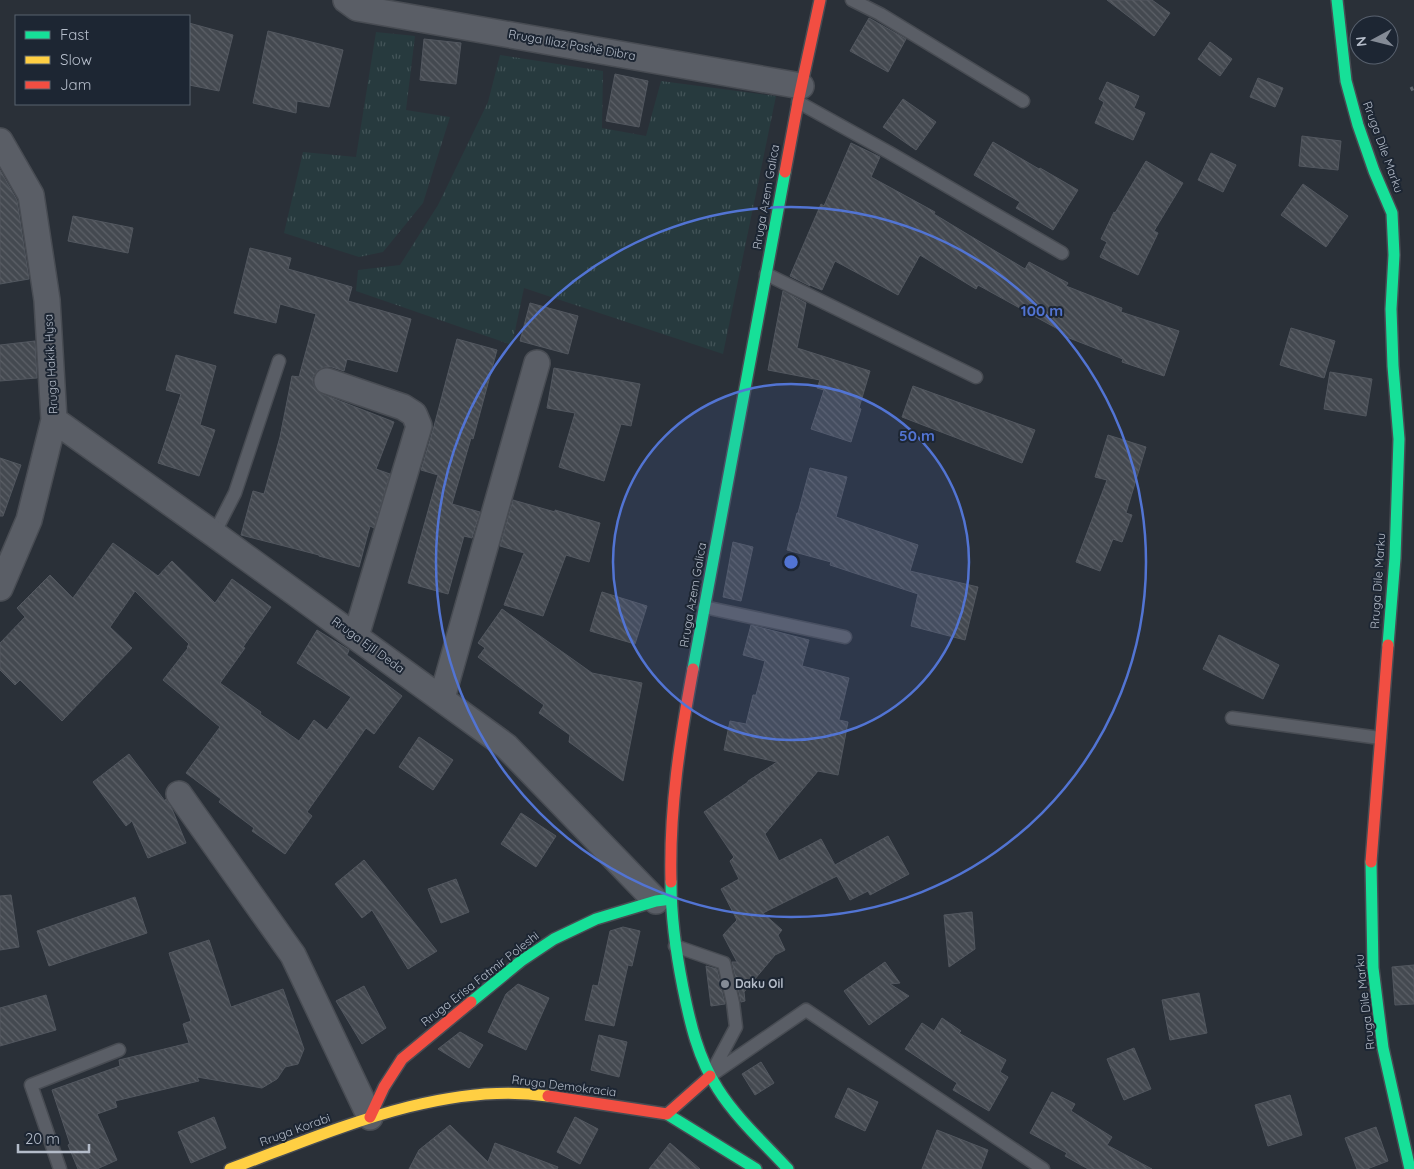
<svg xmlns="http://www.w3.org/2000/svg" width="1414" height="1169" font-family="Quicksand,sans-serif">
  <defs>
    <pattern id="grass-tufts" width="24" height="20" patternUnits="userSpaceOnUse" patternTransform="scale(1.25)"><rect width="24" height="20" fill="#273a3e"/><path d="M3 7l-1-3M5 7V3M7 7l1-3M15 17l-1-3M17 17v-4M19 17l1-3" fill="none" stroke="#445559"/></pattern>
    <pattern id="building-back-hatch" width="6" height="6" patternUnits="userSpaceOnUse" patternTransform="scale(1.25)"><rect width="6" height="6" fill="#444950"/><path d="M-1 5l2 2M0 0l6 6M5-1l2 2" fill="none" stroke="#5d6168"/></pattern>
  </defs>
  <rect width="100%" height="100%" fill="#2a3038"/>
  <!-- grass -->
  <path fill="url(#grass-tufts)" d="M376,32L415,36L406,110L450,117L423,203L383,252L359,257L284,233L303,152L356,157Z
    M500,55L603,71L602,128L646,136L661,81L776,96L723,354L524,288L512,345L356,291L358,270L400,265L438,205L488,102Z"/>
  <!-- building -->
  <path fill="url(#building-back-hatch)" stroke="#52575f" d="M1107,0H1152L1170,13L1154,36Z
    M869,18L906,39L888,72L850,51Z
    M189,23L233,35L219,91L189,85Z
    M268,31L343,50L329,107L297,101L296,113L253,103Z
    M424,39L461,43L456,84L420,80Z
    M1210,42L1232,59L1220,76L1198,59Z
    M615,74L648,81L639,127L606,121Z
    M1258,78L1283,88L1275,107L1250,97Z
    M1107,82L1139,96L1134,108L1145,113L1133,140L1095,123L1104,102L1099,99Z
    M903,99L936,122L916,150L883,127Z
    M1302,136L1341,141L1338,170L1299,166Z
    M993,142L1039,169L1040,168L1078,190L1053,230L1016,208L1020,202L974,175Z
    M851,143L880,157L871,177L935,212L934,214L1025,269L1029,262L1068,283L1066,286L1122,308L1121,312L1179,331L1164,376L1122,362L1123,359L1064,336L1065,333L978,285L976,289L920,255L898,295L835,261L822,290L810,285V286L790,276L821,204L824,206Z
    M1211,153L1236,165L1223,192L1198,180Z
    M1146,161L1183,183L1154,231L1158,233L1138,275L1100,257L1107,242L1101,239L1114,212L1115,213Z
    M0,170L17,200L29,279L0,284Z
    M1303,184L1348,216L1326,247L1281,215Z
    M73,216L133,228L128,253L68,241Z
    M250,248L291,258L288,269L352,287L348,301L411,319L397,372L347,359L344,371L332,367H325L318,370L313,377V383L316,390L322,394L394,422L376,469L390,474L374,528L370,526L359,567L319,556V555L241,535L253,491L264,494L280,437L292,376L299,377L316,314L280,304L276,323L234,313Z
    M783,291L806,303L797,348L870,371L859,408L861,409L851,442L811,429L824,390L817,388L820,380L768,370Z
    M530,303L578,316L568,354L520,341Z
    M1291,328L1335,341L1324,378L1280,365Z
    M457,339L497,350L473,439L471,438L452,504L480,512L472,538L464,536L448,594L408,583L438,475L421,470L433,430Z
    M35,341L37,378L0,381V345Z
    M176,355L216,366L200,425L215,430L199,476L158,463L181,394L166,390Z
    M554,368L640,384L631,426L621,424L604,481L559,467L575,413L547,408Z
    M1330,372L1372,379L1366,416L1324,409Z
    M913,386L1035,430L1022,463L902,417Z
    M1108,435L1146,447L1126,513L1132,515L1122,542L1113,539L1100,571L1076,562L1107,480L1095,477Z
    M0,458L21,465L3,516H0Z
    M810,468L847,477L836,517L918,545L910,571L978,587L965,640L911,626L918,594L830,565L831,562L787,550L797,513H798Z
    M513,500L555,512V510L600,523L589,562L566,555L543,616L504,605L524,553L500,546Z
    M733,542L753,547L741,601L723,597Z
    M113,543L158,576L172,561L215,603L232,579L271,607L243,647L245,648L220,683L261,712L260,714L299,741L314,720L327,730L351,697L297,663L317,630L349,650L347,655L402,696L374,734L366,728L307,812L312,816L285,854L252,831L254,828L219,802L221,799L186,773L220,727L163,680L188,648L187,647L189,644L135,591L110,627L132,648L62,721L20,680L15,685L0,670V643L25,617L17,608L50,575L73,598Z
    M602,592L647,606L635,644L590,631Z
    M502,609L592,673L642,683L623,781L569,742L570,735L539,713L544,705L478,657L485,648L478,643Z
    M751,625L809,640L802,666L849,678L839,720L848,722L838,775L818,771L765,834L779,861L821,839L835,865L888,836L909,874L870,895L868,891L850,900L837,876L763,913L782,930L778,935L785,950L775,955L744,992L745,1001L741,1002L732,962H737L723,935L737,920L721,889L739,879L730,861L734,857L704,812L748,782V781L777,762L724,750L730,721L746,724L753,695H756L765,661L743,655Z
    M1219,635L1279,665L1263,699L1203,669Z
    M419,737L453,760L433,790L399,767Z
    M129,754L165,801L166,799L172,809L186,843L148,858L132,821L126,826L93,782Z
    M521,813L556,836L536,867L501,844Z
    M364,860L437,951L408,969L372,910L362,918L335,884Z
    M456,879L469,912L441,923L428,889Z
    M11,895L19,947L0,950V896Z
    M135,897L147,933L49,966L37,931Z
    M972,912L975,949L949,967L944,915Z
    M623,927L640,931L632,966L628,965L614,1026L585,1020L593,985L598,986L610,931Z
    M209,940L231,1007L283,989L304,1049L298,1064L285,1067L277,1079L262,1088L197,1077L199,1081L115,1101L117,1107L97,1114L117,1160L97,1169H78L68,1145L70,1144L52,1090L120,1066L119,1060L189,1043L183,1024L191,1021L169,953Z
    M885,962L900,983L890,984L909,996L869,1025L844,991Z
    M1414,965V1004L1395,1005L1392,967Z
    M706,966L717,969L725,1004L711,1006Z
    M518,984L549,998L526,1050L488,1032L506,994Z
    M364,986L386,1028L362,1044L336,1001Z
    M1199,993L1207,1033L1170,1040L1162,1000Z
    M46,995L56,1030L0,1046V1008Z
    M942,1018L961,1031L959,1033L1006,1060L1000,1072L1008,1077L989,1111L953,1090L957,1083L905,1049L922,1023L934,1031Z
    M460,1032L483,1045L469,1068L438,1049Z
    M599,1035L627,1042L619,1077L591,1070Z
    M1134,1048L1151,1089L1124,1100L1107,1059Z
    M761,1062L774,1083L755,1095L742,1074Z
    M848,1088L878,1102L865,1131L835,1117Z
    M1052,1092L1075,1104L1071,1111L1112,1137L1107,1145L1152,1169H1088L1065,1156L1067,1153L1030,1133Z
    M1290,1095L1302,1135L1268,1146L1255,1105Z
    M214,1117L226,1148L191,1163L178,1132Z
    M575,1117L598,1129L580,1164L557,1152Z
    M450,1125L488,1162L495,1143L558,1167L557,1169H409L419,1150Z
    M1376,1127L1388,1161L1367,1169H1357L1345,1138Z
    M937,1130L988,1150L981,1169H922Z
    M670,1143L700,1169H649Z"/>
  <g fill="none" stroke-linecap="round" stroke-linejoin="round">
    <defs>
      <path id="lane" d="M852,0L880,14L1023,101
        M798,102L890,153L1062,253
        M766,274L976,377
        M214,534L235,493L279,361
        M704,607L845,637
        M1232,718L1380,738
        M675,946L724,963L733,1003L736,1027L711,1074
        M710,1076L806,1010L1043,1169
        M60,1169L31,1085L119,1050"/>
      <path id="street" d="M346,0L357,8L801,86
        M0,141L31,195L47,300L54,420L29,520L0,588
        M327,381L403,407L414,414L419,426L356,636
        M54,420L214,534L506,746L656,901
        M442,698L537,363
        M179,794L293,955L370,1117"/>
      <path id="fast" d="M1337,0L1346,81L1358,125L1374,171L1392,213L1394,255L1391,309L1393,366L1399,439L1395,558L1388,645
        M693,669L785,172
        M1371,862L1373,968L1383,1048L1410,1169
        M671,882C671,918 676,953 683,988C690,1023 698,1058 718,1089C737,1119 764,1143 788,1169
        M471,1002L521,961L554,939L596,919L656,901L671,899
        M667,1114L756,1169"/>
      <path id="slow" d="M230,1169C328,1133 442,1080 548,1096"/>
      <path id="jam" d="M785,172L798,102L820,0
        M1371,862L1388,645
        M671,882C669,810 680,739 693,669
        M548,1096L667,1114L710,1076
        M370,1117L384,1087L402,1059L471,1002"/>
    </defs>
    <!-- lane casing -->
    <use href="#lane" stroke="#484c53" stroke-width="15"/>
    <!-- street casing -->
    <use href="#street" stroke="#484c53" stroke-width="28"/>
    <!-- fast casing -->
    <use href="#fast" stroke="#484c53" stroke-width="14"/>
    <!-- slow casing -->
    <use href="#slow" stroke="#484c53" stroke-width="14"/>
    <!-- jam casing -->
    <use href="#jam" stroke="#484c53" stroke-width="14"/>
    <!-- path -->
    <path stroke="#5d636a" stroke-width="3" stroke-dasharray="4 4" stroke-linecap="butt" d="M1411,87L1414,93"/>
    <!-- lane -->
    <use href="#lane" stroke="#5a5e66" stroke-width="12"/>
    <!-- street -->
    <use href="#street" stroke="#5a5e66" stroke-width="25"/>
    <!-- fast -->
    <use href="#fast" stroke="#16e098" stroke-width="11"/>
    <!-- slow -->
    <use href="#slow" stroke="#ffcf43" stroke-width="11"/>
    <!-- jam -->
    <use href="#jam" stroke="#f24e42" stroke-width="11"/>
  </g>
  <!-- distance rings -->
  <circle cx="791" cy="562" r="178" fill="#5274d3" fill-opacity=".12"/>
  <g fill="none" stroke="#5274d3" stroke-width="2.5">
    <circle cx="791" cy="562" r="178"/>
    <circle cx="791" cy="562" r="355"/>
  </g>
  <!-- markers -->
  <circle fill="#848b96" stroke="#1d2633" stroke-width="2" cx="725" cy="984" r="5"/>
  <g text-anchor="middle" stroke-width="4" stroke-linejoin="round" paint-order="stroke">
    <!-- street labels -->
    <g font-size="12" fill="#b4bcc9" stroke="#1d2633">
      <text transform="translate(572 45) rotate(10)" y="4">Rruga Iliaz Pashë Dibra</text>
      <text transform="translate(1383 147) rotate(70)" y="4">Rruga Dile Marku</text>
      <text transform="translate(766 197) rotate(-80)" y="4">Rruga Azem Galica</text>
      <text transform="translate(51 364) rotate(-93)" y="4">Rruga Hakik Hysa</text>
      <text transform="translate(1378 581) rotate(-86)" y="4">Rruga Dile Marku</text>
      <text transform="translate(693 595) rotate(-80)" y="4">Rruga Azem Galica</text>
      <text transform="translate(368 645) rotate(36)" y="4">Rruga Ejll Deda</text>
      <text transform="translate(480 979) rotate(-38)" y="4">Rruga Erisa Fatmir Poleshi</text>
      <text transform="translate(1365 1002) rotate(-97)" y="4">Rruga Dile Marku</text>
      <text transform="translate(564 1086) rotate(7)" y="4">Rruga Demokracia</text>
      <text transform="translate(295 1130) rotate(-20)" y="4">Rruga Korabi</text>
    </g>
    <!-- poi labels -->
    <g font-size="12" font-weight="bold" fill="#b4bcc9" stroke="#1d2633" text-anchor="start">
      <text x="735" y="988">Daku Oil</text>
    </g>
  </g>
  <circle cx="791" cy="562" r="8" fill="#5274d3" stroke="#1d2633" stroke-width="2.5"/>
  <g font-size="15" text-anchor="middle" font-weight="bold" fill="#5274d3" stroke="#1d2633" stroke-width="4" stroke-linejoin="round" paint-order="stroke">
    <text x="1042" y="316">100 m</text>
    <text x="917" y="441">50 m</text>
  </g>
  <!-- legend -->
  <rect x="15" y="15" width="175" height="90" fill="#1d2633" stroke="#59626f"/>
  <rect x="25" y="31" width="25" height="8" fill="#16e098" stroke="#59626f"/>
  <text x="60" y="40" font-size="15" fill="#b4bcc9">Fast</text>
  <rect x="25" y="56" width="25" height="8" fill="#ffcf43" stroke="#59626f"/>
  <text x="60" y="65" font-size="15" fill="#b4bcc9">Slow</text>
  <rect x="25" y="81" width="25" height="8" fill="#f24e42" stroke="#59626f"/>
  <text x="60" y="90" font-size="15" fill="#b4bcc9">Jam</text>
  <!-- north arrow -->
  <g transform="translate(1374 40) rotate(263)"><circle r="24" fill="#1d2633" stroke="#59626f"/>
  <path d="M0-4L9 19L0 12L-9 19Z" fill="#848b96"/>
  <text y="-8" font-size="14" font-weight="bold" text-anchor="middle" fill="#b4bcc9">N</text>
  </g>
  <!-- scale -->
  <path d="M18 1144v8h71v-8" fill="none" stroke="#b4bcc9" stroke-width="2.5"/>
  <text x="25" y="1144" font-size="15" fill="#b4bcc9" stroke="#1d2633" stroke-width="4" paint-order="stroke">20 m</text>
</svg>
